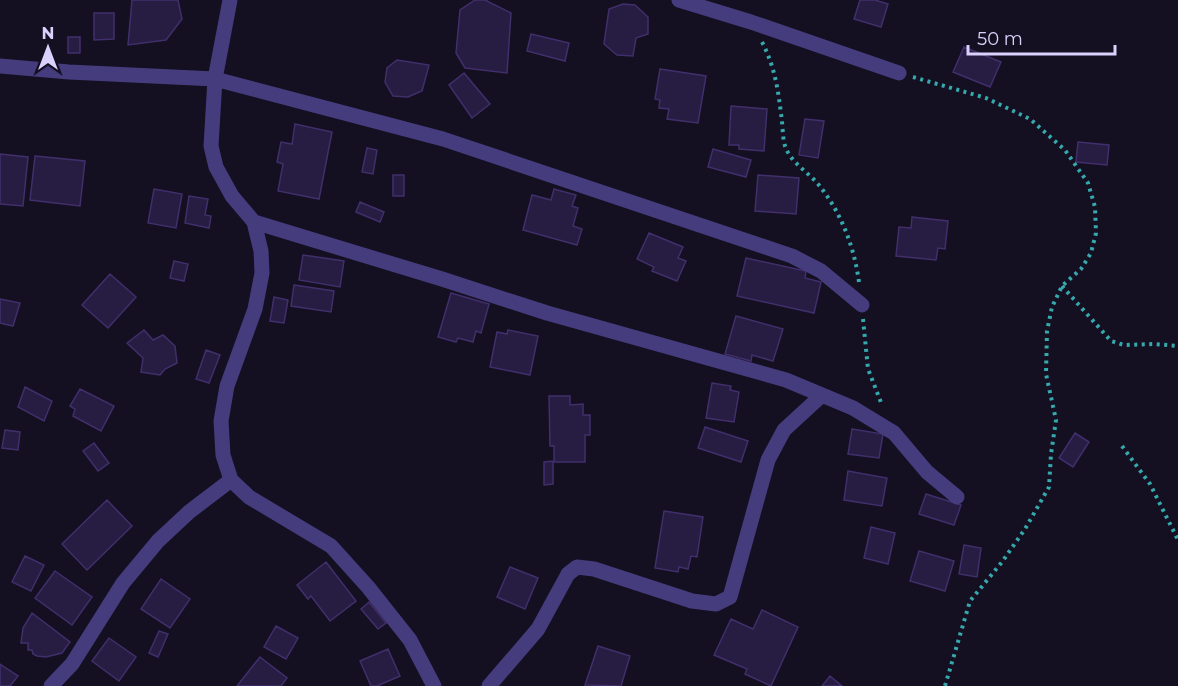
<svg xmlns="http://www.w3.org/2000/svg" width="1178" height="686" font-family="Montserrat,sans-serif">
  <rect width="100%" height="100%" fill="#140f21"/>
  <!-- building -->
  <path fill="#271c41" stroke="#412f6c" stroke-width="1.5" d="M132,0H178L182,19L166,40L128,45Z
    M475,0H485L511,13L507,73L465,68L456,53L460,10Z
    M860,0H875L888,4L881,27L854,19Z
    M623,4L635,5L648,17V34L636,38L633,56L617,55L604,44L609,9Z
    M94,13H114V39L94,40Z
    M531,34L569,43L565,61L527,51Z
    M68,37H80V53H68Z
    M964,47L1001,62L990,87L953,72Z
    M397,60L429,65L422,91L408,97L393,96L385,82L387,68Z
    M660,69L706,76L698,123L667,119L669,109L659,108L660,100L655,99Z
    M464,73L490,104L472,118L449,85Z
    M731,106L767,109L764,151L739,149V145H729Z
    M805,119L824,121L818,158L799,155Z
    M295,124L332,132L319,199L278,191L283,164L277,162L281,142L292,144Z
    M1078,142L1109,145L1107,165L1076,162Z
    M367,148L377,150L373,174L362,172Z
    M713,149L751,160L746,177L708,167Z
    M0,154L28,157L23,206L0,204Z
    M35,156L85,161L80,206L30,200Z
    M393,175H404V196H393Z
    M758,175L799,178L796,214L755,211Z
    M154,189L182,194L176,228L148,223Z
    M554,189L576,195L572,206L578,208L573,226L582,229L577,245L523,230L532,195L551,200Z
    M189,196L208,199L205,215L211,216L209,228L185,223Z
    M360,202L384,212L380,222L356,212Z
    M912,217L948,221L945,249L938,248L936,260L896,256L899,227L911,228Z
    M649,233L683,247L678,258L686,261L677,281L652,271L654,267L637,259Z
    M303,255L344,261L340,287L299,280Z
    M746,258L806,271L805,278L821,282L814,313L737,296Z
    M174,261L188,264L184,281L170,278Z
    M110,274L136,297L108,328L82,305Z
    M294,285L334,291L331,312L291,306Z
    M451,293L489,304L481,333L476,331L473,342L458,338L456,342L438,337Z
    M274,297L288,300L284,323L270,321Z
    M0,299L20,303L13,326L0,323Z
    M736,316L783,329L773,361L752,355L751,361L725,354Z
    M144,330L153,340L163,335L175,346L177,363L165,369L160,375L141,372L143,358L127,343Z
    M508,330L538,336L530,375L490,367L497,332L507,334Z
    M206,350L220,355L209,383L196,379Z
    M712,383L731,386L730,390L739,392L734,422L706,418Z
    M25,387L52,401L44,421L18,407Z
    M80,389L114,406L101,431L73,416L75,409L70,406Z
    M549,396H570V405L583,404V415H590V435H585V462H554V446H550Z
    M705,427L748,441L741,462L698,448Z
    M852,429L883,434L879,458L848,454Z
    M5,430L20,432L18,450L2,448Z
    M1075,433L1089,442L1073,467L1059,458Z
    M94,443L109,463L98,471L83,451Z
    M553,461V484L544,485V462Z
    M848,471L887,478L882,506L844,500Z
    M926,494L961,505L954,525L919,514Z
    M107,500L132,526L87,570L62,544Z
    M664,511L703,517L697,557L691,556L688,569L679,567L678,572L655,568Z
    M871,527L895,533L888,564L864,558Z
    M964,545L981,548L977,577L959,574Z
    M919,551L954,561L945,591L910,581Z
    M25,556L44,565L31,591L12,582Z
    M326,562L356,601L330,621L311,596L308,599L297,585Z
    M510,567L538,578L525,609L497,597Z
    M55,571L92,597L72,625L35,598Z
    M161,579L190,599L170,628L141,609Z
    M369,602L386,623L378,629L361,609Z
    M762,610L798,627L771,686L745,674L747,669L714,655L731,619L753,629Z
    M32,613L70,642L62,653L46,657L37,656L33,654L32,650H28V643H21L23,628Z
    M276,626L298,638L286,659L264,647Z
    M159,631L168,634L158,657L149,653Z
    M109,638L136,657L119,681L92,661Z
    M598,646L630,656L621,686L585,685Z
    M388,649L400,676L377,686H371L360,661Z
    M260,657L287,678L281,686H237Z
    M0,664L18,676L10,686H0Z
    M830,676L842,686H822Z"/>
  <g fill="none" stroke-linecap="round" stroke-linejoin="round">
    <!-- path -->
    <path stroke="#35a9ad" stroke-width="4" stroke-dasharray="3 4.5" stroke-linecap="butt" d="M762,42C774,65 778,88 781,114C783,124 782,136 785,146C791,163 807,171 818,184C841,212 854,246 859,282
      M913,77L986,98L1030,119L1065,150L1088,183L1095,207L1096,233L1091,253L1081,269L1062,286L1052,307L1047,331L1046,374L1056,420L1051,454L1049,487L1025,529L1002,562L970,601L945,686
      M1062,286L1111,341L1124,345L1154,344L1178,346
      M863,319L868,369L882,405
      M1122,446L1150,484L1178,540"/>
    <!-- minor -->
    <path stroke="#453c7d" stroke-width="15" d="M230,0L215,79L211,146L216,167L232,196L254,222L261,251L262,273L255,309L227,386L221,421L223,455L231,480L249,497L331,546L368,587L410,640L434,686
      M679,0L751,22L899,73
      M0,66L69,72L215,79L443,139L792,256L821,271L862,305
      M254,222L442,279L547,313L786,380L853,408L894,433L927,472L957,497
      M51,686L72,664L123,583L158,541L189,512L231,480
      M489,686L538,629L568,574L577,567L594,569L692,601L716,604L730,597L768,460L784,430L821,396"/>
  </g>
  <!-- north arrow -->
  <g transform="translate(48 48)" stroke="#140f21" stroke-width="4.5" paint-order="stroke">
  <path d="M0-4.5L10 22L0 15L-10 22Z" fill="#dad1fc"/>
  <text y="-9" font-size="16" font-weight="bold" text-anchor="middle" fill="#dad1fc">N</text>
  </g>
  <!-- scale -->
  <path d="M968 45v9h147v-9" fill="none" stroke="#dad1fc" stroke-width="3"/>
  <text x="977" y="45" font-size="18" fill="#dad1fc" stroke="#140f21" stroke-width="4.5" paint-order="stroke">50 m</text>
</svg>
